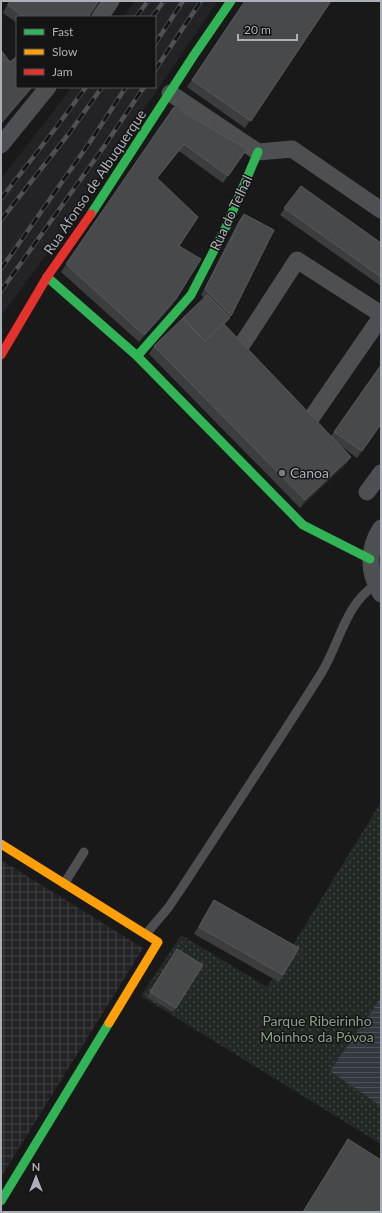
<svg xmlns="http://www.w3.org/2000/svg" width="382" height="1213" font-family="Lato,sans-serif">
  <defs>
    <pattern id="industrial-grid" width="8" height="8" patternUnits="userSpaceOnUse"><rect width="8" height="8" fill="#232325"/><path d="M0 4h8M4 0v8" fill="none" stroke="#404043"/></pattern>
    <pattern id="park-dots" width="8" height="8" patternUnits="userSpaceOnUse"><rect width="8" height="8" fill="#232924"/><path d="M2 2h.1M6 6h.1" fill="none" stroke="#404642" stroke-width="1.8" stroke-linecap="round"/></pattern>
    <pattern id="water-rules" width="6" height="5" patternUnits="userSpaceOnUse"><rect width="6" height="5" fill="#32383e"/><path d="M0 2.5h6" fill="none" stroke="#4d5258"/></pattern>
  </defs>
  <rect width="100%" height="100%" fill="#19191a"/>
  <!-- built -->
  <path fill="#232325" d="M135,1H218L136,121L59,238L1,316V179L72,87H155V17H123Z"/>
  <!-- industrial -->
  <path fill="url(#industrial-grid)" d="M1,860L143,948L1,1177Z"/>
  <!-- park -->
  <path fill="url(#park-dots)" d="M381,802V1144L141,996L181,935L267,987Z"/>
  <!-- water -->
  <path fill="url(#water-rules)" d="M381,998V1106L330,1071Z"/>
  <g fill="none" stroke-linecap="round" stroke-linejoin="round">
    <!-- lane -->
    <path stroke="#4e4f52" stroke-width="9" d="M64,884L84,852
      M146,934L168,908L183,886C229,815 277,744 322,672C340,642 345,605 375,585"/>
    <!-- street -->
    <path stroke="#4e4f52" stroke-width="17" d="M100,17L111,1
      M170,93L258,152L292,149L381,210
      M1,145L48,87
      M243,343L297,260L381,314
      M312,417L381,317
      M367,492L381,473
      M381,528C367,549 368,573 381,594"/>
    <!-- fast -->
    <path stroke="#30b455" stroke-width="9" d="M91,214L194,55L231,1
      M47,277L136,355L303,525L370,559
      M136,355L139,354L191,295L226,227L258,152
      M1,1201L109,1023"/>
    <!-- slow -->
    <path stroke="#ff9f0a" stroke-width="9" d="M1,844L158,942L109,1023"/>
    <!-- jam -->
    <path stroke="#e5322d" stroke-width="9" d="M1,355L47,277L91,214"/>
    <defs>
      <path id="rail" d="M136,17L148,1
        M152,17L164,1
        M155,44L183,1
        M155,70L201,1
        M1,199L58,125L86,87
        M1,220L70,132L102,87
        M1,269L90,142L126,87
        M1,291L103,148L144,87"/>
    </defs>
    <!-- rail casing -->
    <use href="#rail" stroke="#4f5053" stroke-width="4.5"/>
    <!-- rail -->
    <use href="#rail" stroke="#141415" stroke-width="3" stroke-dasharray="9" stroke-linecap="butt"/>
  </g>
  <!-- wall -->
  <path fill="#3c3d3e" d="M9,1H99L88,17H17V23L3,13Z
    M245,1H331L245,128L187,87Z
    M174,107L247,149L223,183L179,151L157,178L179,246L171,307L139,342L61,272Z
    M301,186L381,243V286L280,215Z
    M244,214L231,316L224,325L331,436L381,365V424L357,458L341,446L351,457L346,464L300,508L149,354L154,346L204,298L201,295L239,220Z
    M214,900L283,975L279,982L194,934L210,906Z
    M174,953L176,1008L173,1012L147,997Z
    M348,1139L381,1212H303L343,1147Z"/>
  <!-- shaded-wall -->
  <path fill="#29292a" d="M32,87H33L1,125V123Z
    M176,299L171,307L139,342L144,335Z
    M351,457L346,464L300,508L305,500Z"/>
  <!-- building -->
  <path fill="#48494b" stroke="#58595d" d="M10,1H99L88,17H24L8,5Z
    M245,1H331L251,121L192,80Z
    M1,50L10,62L17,56V87H32L1,123Z
    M174,107L247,149L228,176L184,144L157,178L198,217L179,246L201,259L176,299L144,335L66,264Z
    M301,186L381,243V277L284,208Z
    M244,214L274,230L231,316L205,289Z
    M207,295L230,318L223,324V323L205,341L183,318Z
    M183,318L205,341L223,323L351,457L305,500L154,346Z
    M381,365V424L362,451L334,432Z
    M214,900L299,948L283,975L199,927Z
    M177,949L203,965L176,1008L150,992Z
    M348,1139L381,1160V1212H303Z"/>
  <!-- markers -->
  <circle fill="#797b81" stroke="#141415" stroke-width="1.5" cx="282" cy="473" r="4"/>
  <g text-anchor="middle" stroke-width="3" stroke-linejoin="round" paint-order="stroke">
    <!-- street labels -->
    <g font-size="14" fill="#acb0b9" stroke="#141415">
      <text transform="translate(95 182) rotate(-56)" y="5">Rua Afonso de Albuquerque</text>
      <text transform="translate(231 213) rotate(-65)" y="5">Rua do Telhal</text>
    </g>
    <!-- poi labels -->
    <g font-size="14" fill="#acb0b9" stroke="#141415" text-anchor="start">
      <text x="290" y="478">Canoa</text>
    </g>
    <!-- park labels -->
    <g font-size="14" fill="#86a188" stroke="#141415">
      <text x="317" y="1026">Parque Ribeirinho<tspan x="317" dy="16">Moinhos da Póvoa</tspan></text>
    </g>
  </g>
  <!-- border -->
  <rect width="382" height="1213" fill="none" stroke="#acb0b9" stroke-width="4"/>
  <!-- legend -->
  <rect x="16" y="16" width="140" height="72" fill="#141415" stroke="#515257"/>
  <rect x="24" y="29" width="20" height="6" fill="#30b455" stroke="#515257"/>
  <text x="52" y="36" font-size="12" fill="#acb0b9">Fast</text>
  <rect x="24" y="49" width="20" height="6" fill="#ff9f0a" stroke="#515257"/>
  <text x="52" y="56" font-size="12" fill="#acb0b9">Slow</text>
  <rect x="24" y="69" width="20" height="6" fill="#e5322d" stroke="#515257"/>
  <text x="52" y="76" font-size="12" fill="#acb0b9">Jam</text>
  <!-- north arrow -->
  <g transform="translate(36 1177)" stroke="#141415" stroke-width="3" paint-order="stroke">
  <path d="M0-3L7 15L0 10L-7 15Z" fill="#acb0b9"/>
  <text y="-6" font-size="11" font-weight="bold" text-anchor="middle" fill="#acb0b9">N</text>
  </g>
  <!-- scale -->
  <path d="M238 34v6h59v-6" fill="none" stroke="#acb0b9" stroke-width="2"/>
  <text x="244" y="34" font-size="12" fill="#acb0b9" stroke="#141415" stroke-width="3" paint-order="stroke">20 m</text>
</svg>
